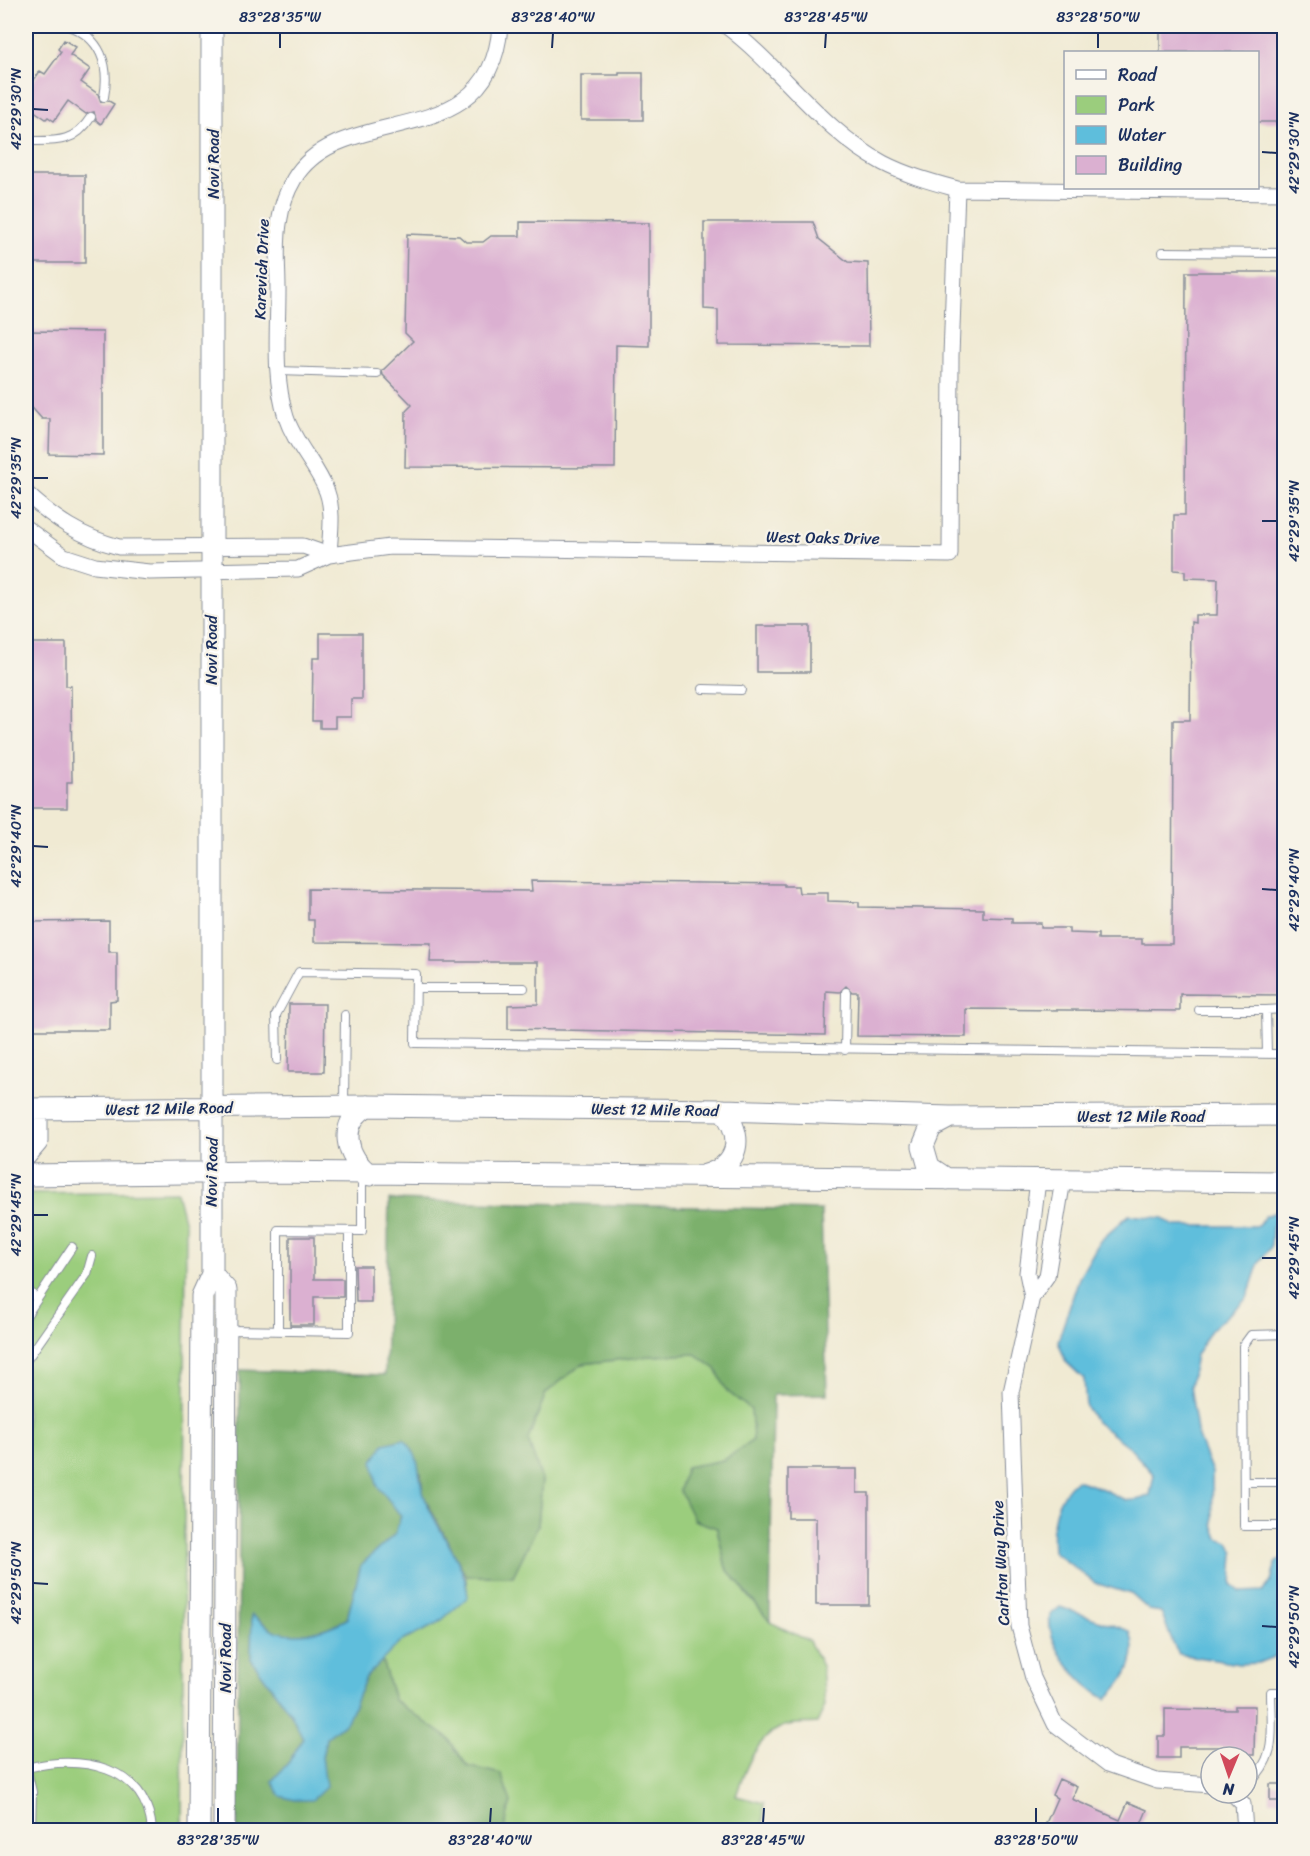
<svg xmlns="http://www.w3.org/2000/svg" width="1310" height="1856" font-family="Sriracha,sans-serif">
  <rect width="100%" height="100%" fill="#f7f3e8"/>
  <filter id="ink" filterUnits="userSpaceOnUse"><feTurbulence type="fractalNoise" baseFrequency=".0167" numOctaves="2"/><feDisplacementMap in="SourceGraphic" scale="12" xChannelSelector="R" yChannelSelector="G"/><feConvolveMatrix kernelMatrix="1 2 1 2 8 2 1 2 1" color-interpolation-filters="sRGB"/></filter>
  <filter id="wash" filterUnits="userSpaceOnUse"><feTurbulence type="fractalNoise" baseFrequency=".008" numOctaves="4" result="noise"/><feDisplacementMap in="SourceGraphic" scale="24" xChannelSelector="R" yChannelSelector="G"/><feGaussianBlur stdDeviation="1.35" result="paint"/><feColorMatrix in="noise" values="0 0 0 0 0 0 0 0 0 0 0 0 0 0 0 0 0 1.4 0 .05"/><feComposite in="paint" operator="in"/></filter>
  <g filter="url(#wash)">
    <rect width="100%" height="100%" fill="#f0ead3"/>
    <!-- green -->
    <path fill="#9bcd7d" stroke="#5b7e6e" stroke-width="1.5" d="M177,1192L186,1228L182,1830H26V1194Z
      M695,1354L716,1369L727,1391L752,1410L753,1440L724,1460L686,1468L694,1520L717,1528L726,1568L770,1622L809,1641L822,1666L825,1706L817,1723C808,1724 797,1723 788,1725C757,1733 745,1769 736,1796L764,1803L763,1830H504L510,1802L467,1766L448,1738L394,1700L382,1660L400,1642L437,1624L467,1597L466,1576H513L538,1525L542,1480L527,1440L546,1393L582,1364L649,1356Z"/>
    <!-- forest -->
    <path fill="#7cb06c" stroke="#4c7065" stroke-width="1.5" d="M389,1200L821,1210L827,1394L773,1395L770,1622L726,1568L717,1528L694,1520L679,1490L686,1467L724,1460L753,1440L751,1410L727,1391L716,1369L695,1354L649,1356L582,1364L546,1393L528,1440L542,1480L538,1525L513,1576H466L423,1494L421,1473L393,1504L401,1516L395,1534L361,1565L347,1619C326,1630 300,1639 276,1631C268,1628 260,1619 252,1616L251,1659L291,1714L303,1738L289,1762L272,1781L325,1787L322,1757L326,1738L347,1721L366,1677L382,1660L394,1700L448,1738L467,1766L501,1774L511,1802L504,1830H237L240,1370L385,1375Z"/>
    <!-- water -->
    <path fill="#5ebedc" stroke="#3c769d" stroke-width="1.5" d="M1278,1211L1284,1212V1220H1279L1272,1227L1271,1247L1259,1262L1247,1298L1211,1330L1196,1355L1190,1386L1198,1437L1212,1472L1213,1525L1218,1538L1229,1542L1234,1553L1232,1585L1241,1592L1263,1591L1271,1582L1276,1562L1284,1557V1653L1258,1663L1239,1664L1179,1654C1170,1642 1168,1627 1161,1612L1149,1610L1131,1594L1095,1583L1053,1551C1051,1524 1054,1498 1076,1480C1084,1483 1092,1485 1100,1488C1120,1496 1126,1507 1150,1495L1154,1475L1129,1447L1096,1422L1086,1407L1084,1379L1066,1362L1058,1341L1079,1278L1100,1241L1129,1215L1163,1218L1174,1226H1258L1265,1216Z
      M404,1439C423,1459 416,1471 424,1495C435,1531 465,1557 468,1597L437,1624L400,1642L366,1677L347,1721L326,1738L322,1757L326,1787L312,1800H295L280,1796L272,1781L289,1762L303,1738L291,1714L251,1659L252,1615C259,1620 268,1628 276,1631C300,1639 326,1630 347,1619L361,1565L395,1534L401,1516L377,1485L373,1461L384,1444Z
      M1060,1607L1130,1631C1139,1658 1126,1681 1106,1699C1079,1684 1046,1646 1050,1615Z"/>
    <g id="blocks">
      <!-- building -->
      <path fill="#dbb0d1" d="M1160,26H1284V122H1257V52H1160Z
        M64,40L76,47L70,55L90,69L81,82L98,94L101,102L109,101L114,104L101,124L96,120L94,112L86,114L68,101L54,121L48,117L46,119L30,108L32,106L26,101V92L40,71L45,74L61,52L58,49Z
        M619,73H643V120H581V75H619Z
        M26,175H85V263H26Z
        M520,222L649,223V346L616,345L615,468L405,467L406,411L412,405L383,375L382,371L413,341L405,333L407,234L459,236L466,242H483L491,236H520Z
        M704,222H813L819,239L848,262L868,263L869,346L718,345V310L704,309Z
        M1186,272H1284V995L1180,994V1011L966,1009V1037L857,1036L858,992H852L846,986L840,992L826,991L825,1035L508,1029V1005L538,1004V962H430L431,943L314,942V920H308V889L532,891L531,881L784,884V886H798L799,893H828V901L859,902V907L983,909V917L1012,918V923H1041V928H1069V933L1098,934V939H1142V944H1172L1173,720H1190L1191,622L1195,623V615H1217L1218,579L1185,578V571L1174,570V515H1185Z
        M26,331L103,332V455L49,454L50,419H42L26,401Z
        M757,626H810V672H757Z
        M320,633H362V699H351V717H335V728H320V721H312L313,658H320Z
        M26,643H66V686H71L72,782H67V808H26Z
        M109,921V952H117V1000L110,1001V1030H26V922Z
        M289,1004H325L324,1072H288Z
        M290,1237H314V1279H343V1297H314V1325H290Z
        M355,1266H371V1302H356Z
        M788,1469H857V1493H869V1605H816V1518H788Z
        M1235,1706H1255L1254,1755H1235V1747H1179V1758H1158V1736H1165V1709L1235,1710Z
        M1059,1779L1077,1787L1072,1799L1120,1820L1128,1802L1147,1810L1139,1829L1143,1830H1043L1057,1798L1052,1795Z
        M1270,1784H1284V1801H1270Z"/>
    </g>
  </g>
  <g filter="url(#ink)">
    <use href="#blocks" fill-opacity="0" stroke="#868c98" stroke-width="1.5"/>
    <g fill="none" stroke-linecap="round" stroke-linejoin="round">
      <defs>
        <path id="service" d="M68,26C101,37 110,65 104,97
          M26,141C55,141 74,144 91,117
          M1163,252L1284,253
          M278,371L377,374
          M703,689L741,690
          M416,988H524
          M1199,1010H1266L1267,1054
          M1266,1010L1284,1009
          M845,1050L846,992
          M277,1060L276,1015L299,972L416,974L415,1043L1284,1054
          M344,1104L345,1015
          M26,1287L36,1299
          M26,1316L72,1247
          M227,1330L349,1332V1231
          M278,1331V1230L362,1231V1175
          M1284,1334L1251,1335L1243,1346L1244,1526H1284
          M26,1361L87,1274L92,1256
          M1244,1482H1284
          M26,1767L32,1792L31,1830
          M26,1768C80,1755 146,1764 152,1830
          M1247,1785C1279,1757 1271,1731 1271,1692H1284"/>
        <path id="minor" d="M726,26C781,67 821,130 883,163C906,175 932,182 957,189L1284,193
          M26,493C54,519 81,537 119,547L303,546L329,555
          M26,528L64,556L95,566L149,572L298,569L329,555L390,547L950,555L951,356L957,189
          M329,555C330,534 334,512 327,492C317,465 295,445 286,417C273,376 278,332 278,290C278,266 275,241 280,218C282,204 287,191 294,179C341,99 491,157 500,26
          M1038,1180L1027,1273L1032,1297L1047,1276L1063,1180
          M1032,1297L1011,1392L1019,1626L1033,1678L1055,1724L1108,1764L1157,1781L1211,1785
          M1232,1793L1243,1804L1245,1830"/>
        <path id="secondary" d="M367,1106C337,1124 346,1157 370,1175
          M26,1109L367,1106L723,1110L950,1117L1284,1115
          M26,1155L37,1142V1109
          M26,1175L265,1172L1284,1182
          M706,1175C740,1164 744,1137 723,1110
          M947,1179L929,1167L923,1146L931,1127L950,1117
          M212,1274L226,1290L224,1830
          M199,1830L202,1296L212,1274V26"/>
      </defs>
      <!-- service casing -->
      <use href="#service" stroke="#868c98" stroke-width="10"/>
      <!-- minor casing -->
      <use href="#minor" stroke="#868c98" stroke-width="17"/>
      <!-- secondary casing -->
      <use href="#secondary" stroke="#868c98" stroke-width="23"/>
      <!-- service -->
      <use href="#service" stroke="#fff" stroke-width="8"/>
      <!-- minor -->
      <use href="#minor" stroke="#fff" stroke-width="15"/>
      <!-- secondary -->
      <use href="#secondary" stroke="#fff" stroke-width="21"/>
    </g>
  </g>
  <!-- ticks -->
  <path fill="none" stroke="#1b2f5e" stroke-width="2" d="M280,48V33M552,48L553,33M825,48L826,33M1098,48V33M33,109L48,110M1262,152L1277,153M33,478H48M1262,521H1277M33,846L48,847M1262,889L1277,890M33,1215H48M1262,1258H1277M33,1583L48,1584M1262,1626L1277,1627M218,1823V1808M490,1823L491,1808M763,1823L764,1808M1036,1823V1808"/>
  <g text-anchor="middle" stroke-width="4.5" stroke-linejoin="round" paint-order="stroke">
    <!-- street labels -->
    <g font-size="16" fill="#1b2f5e" stroke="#f7f3e8">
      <text transform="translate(213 164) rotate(-90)" y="6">Novi Road</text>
      <text transform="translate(261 269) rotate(-88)" y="6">Karevich Drive</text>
      <text transform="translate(823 537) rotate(1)" y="6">West Oaks Drive</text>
      <text transform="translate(211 650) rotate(-90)" y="6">Novi Road</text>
      <text transform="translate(169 1108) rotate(-1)" y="6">West 12 Mile Road</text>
      <text transform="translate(655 1109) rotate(1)" y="6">West 12 Mile Road</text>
      <text x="1141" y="1122">West 12 Mile Road</text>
      <text transform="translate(211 1172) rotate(-89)" y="6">Novi Road</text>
      <text transform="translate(1000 1563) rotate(-93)" y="6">Carlton Way Drive</text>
      <text transform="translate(225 1658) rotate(-90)" y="6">Novi Road</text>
    </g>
  </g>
  <!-- margin -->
  <rect width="1310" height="1856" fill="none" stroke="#f7f3e8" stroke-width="66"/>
  <!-- legend -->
  <rect x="1064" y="51" width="195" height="138" fill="#f7f3e8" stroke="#9fa5b1" stroke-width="1.5"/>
  <rect x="1076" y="70" width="30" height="9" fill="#ffffff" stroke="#9fa5b1" stroke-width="1.5"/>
  <text x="1118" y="81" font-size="18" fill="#1b2f5e">Road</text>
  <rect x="1076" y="96" width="30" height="18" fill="#9bcd7d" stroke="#9fa5b1" stroke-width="1.5"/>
  <text x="1118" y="111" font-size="18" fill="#1b2f5e">Park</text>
  <rect x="1076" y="126" width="30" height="18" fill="#5ebedc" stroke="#9fa5b1" stroke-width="1.5"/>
  <text x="1118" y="141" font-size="18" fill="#1b2f5e">Water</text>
  <rect x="1076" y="156" width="30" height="18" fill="#dbb0d1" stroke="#9fa5b1" stroke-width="1.5"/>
  <text x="1118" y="171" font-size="18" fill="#1b2f5e">Building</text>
  <!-- north arrow -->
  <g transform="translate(1229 1775) rotate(182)"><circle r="28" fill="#f7f3e8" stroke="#9fa5b1" stroke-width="1.5"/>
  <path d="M0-4.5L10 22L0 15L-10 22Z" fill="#d1495b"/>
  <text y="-9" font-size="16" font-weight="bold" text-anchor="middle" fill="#1b2f5e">N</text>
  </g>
  <rect x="33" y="33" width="1244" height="1790" fill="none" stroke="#1b2f5e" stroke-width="2"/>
  <g font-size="15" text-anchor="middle" fill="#1b2f5e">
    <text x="280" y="22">83°28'35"W</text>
    <text x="553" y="22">83°28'40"W</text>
    <text x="826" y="22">83°28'45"W</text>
    <text x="1098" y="22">83°28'50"W</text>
    <text transform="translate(16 109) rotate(-90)" y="5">42°29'30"N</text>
    <text transform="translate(1294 153) rotate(-90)" y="5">42°29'30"N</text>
    <text transform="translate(16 478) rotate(-90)" y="5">42°29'35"N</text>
    <text transform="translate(1294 521) rotate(-90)" y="5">42°29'35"N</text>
    <text transform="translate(16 846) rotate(-90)" y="5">42°29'40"N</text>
    <text transform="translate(1294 890) rotate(-90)" y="5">42°29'40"N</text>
    <text transform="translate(16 1215) rotate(-90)" y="5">42°29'45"N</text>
    <text transform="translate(1294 1258) rotate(-90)" y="5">42°29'45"N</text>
    <text transform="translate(16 1583) rotate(-90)" y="5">42°29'50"N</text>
    <text transform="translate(1294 1627) rotate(-90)" y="5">42°29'50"N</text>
    <text x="218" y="1845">83°28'35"W</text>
    <text x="490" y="1845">83°28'40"W</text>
    <text x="763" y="1845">83°28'45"W</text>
    <text x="1036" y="1845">83°28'50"W</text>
  </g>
</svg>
